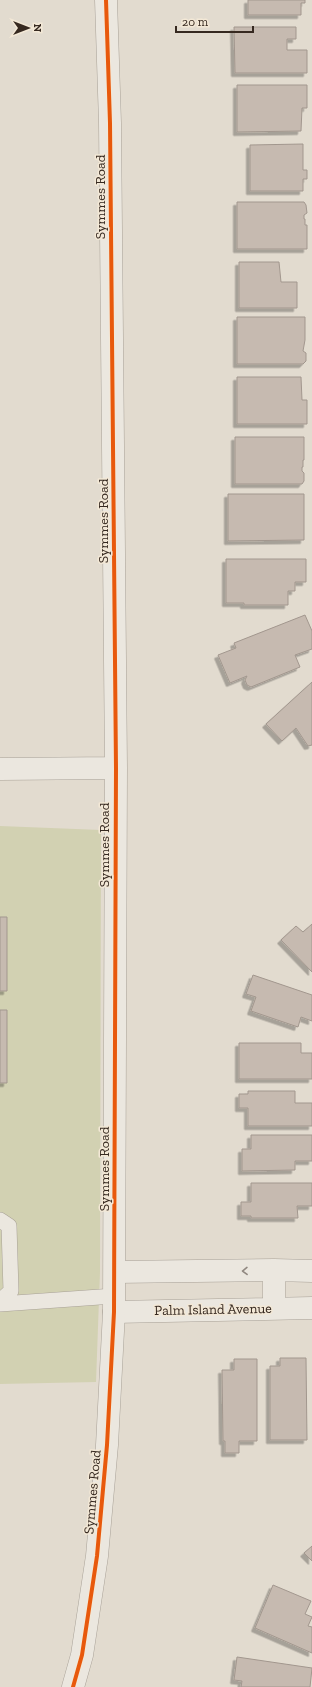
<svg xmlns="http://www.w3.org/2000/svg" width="312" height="1687" font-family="'Zilla Slab',serif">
  <defs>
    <filter id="shadow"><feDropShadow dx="-3.5" dy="3.5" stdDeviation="0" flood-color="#0004"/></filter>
  </defs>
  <rect width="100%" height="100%" fill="#e2dbcf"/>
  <!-- green -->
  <path fill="#d2d1b2" d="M0,826L101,830L100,1272L96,1382L0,1384Z"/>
  <!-- building -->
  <path fill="#c6bab0" stroke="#a2978e" filter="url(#shadow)" d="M248,0H305V3H301V15H248Z
    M234,27H296V39H287V50H307V73H235Z
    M237,85H307V108H302L301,131L237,132Z
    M303,144V170H307V179H303V191H250V145Z
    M237,202H304L306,205L307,213L304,215V219H305V225H307V249H237Z
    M239,262H279L281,282H297V308H239Z
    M237,317H305V340L303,351L306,353V361L303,364H237Z
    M237,377H301L302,400H307V424H237Z
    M235,437H304V460H303V467H302V471L304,473V481L302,484H235Z
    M228,494H304V540L228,541Z
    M226,559H306V582H295V591H288V605H244V603H226Z
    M305,615L312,631V649L295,655L300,667L251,687L247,685L245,680L247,676L230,683L218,655L236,648L234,643Z
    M312,682V745L308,746L296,728L282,741L266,724Z
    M0,917H7V991H0Z
    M312,924V972L281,940L296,926L303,932Z
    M253,975L312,995V1021L301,1017L298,1027L251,1011L256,997L246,994Z
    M0,1010H7V1083H0Z
    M239,1043H301V1053H312V1079H239Z
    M248,1091H295V1103H312V1126H248V1108H239V1094H248Z
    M251,1135H312V1161H295V1170L242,1171V1149H251Z
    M251,1183H312V1206H297L298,1218H251V1216H241V1202H251Z
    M280,1358H306L307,1440H270V1366H280Z
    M234,1359H257V1441H239V1453H225V1441H223L222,1370H234Z
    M312,1546V1561L304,1553Z
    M273,1585L311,1601L305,1614L312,1617L308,1626L312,1627V1653L255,1628Z
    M237,1657L312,1668L310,1687H241L242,1681L234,1680Z"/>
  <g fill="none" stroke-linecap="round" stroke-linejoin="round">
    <defs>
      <path id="service" d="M0,1220L9,1226L11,1291L0,1301
        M0,1304L114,1296"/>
      <path id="minor" d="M274,1270V1308
        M115,1272L274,1270L312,1271
        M114,1312L312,1308"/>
      <path id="tertiary" d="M0,769L116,768
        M73,1687L82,1655L97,1556L107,1445L114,1312L116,768L110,123L106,0"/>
    </defs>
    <!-- service casing -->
    <use href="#service" stroke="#a8a197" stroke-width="16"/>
    <!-- minor casing -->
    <use href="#minor" stroke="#a8a197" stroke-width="23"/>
    <!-- tertiary casing -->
    <use href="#tertiary" stroke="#a8a197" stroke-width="23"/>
    <!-- service -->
    <use href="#service" stroke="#ebe7df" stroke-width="15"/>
    <!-- minor -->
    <use href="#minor" stroke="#ebe7df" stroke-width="22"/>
    <!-- tertiary -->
    <use href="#tertiary" stroke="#ebe7df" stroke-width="22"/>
    <defs>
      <path id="cycleway" d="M73,1687L82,1655L97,1556L107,1445L114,1312L116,768L110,123L106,0"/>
    </defs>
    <!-- cycleway casing -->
    <use href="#cycleway" stroke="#f3e8d6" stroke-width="6"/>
    <!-- cycleway -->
    <use href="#cycleway" stroke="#e8590c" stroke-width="4"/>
  </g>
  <!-- one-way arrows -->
  <defs><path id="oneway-chevron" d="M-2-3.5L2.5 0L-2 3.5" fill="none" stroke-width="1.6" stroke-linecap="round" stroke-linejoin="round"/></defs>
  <use stroke="#908880" href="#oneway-chevron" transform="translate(245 1271) rotate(179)"/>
  <g text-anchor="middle" stroke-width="3" stroke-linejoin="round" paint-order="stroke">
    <!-- street labels -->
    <g font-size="14" fill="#362920" stroke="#f3e8d6">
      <text transform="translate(100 197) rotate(-90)" y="5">Symmes Road</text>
      <text transform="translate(103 521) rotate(-90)" y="5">Symmes Road</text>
      <text transform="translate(104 845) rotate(-90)" y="5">Symmes Road</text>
      <text transform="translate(104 1169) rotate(-90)" y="5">Symmes Road</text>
      <text transform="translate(213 1309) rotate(-1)" y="5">Palm Island Avenue</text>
      <text transform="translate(92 1492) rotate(-85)" y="5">Symmes Road</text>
    </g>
  </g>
  <!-- north arrow -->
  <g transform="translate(28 28) rotate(90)" stroke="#f3e8d6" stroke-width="3" paint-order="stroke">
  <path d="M0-3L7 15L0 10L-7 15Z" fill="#362920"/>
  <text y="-6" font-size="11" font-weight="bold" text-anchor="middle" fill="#362920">N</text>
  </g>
  <!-- scale -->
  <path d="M176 26v6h77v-6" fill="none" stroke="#362920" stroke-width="2"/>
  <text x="182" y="26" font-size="12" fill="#362920" stroke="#f3e8d6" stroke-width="3" paint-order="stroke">20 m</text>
</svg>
